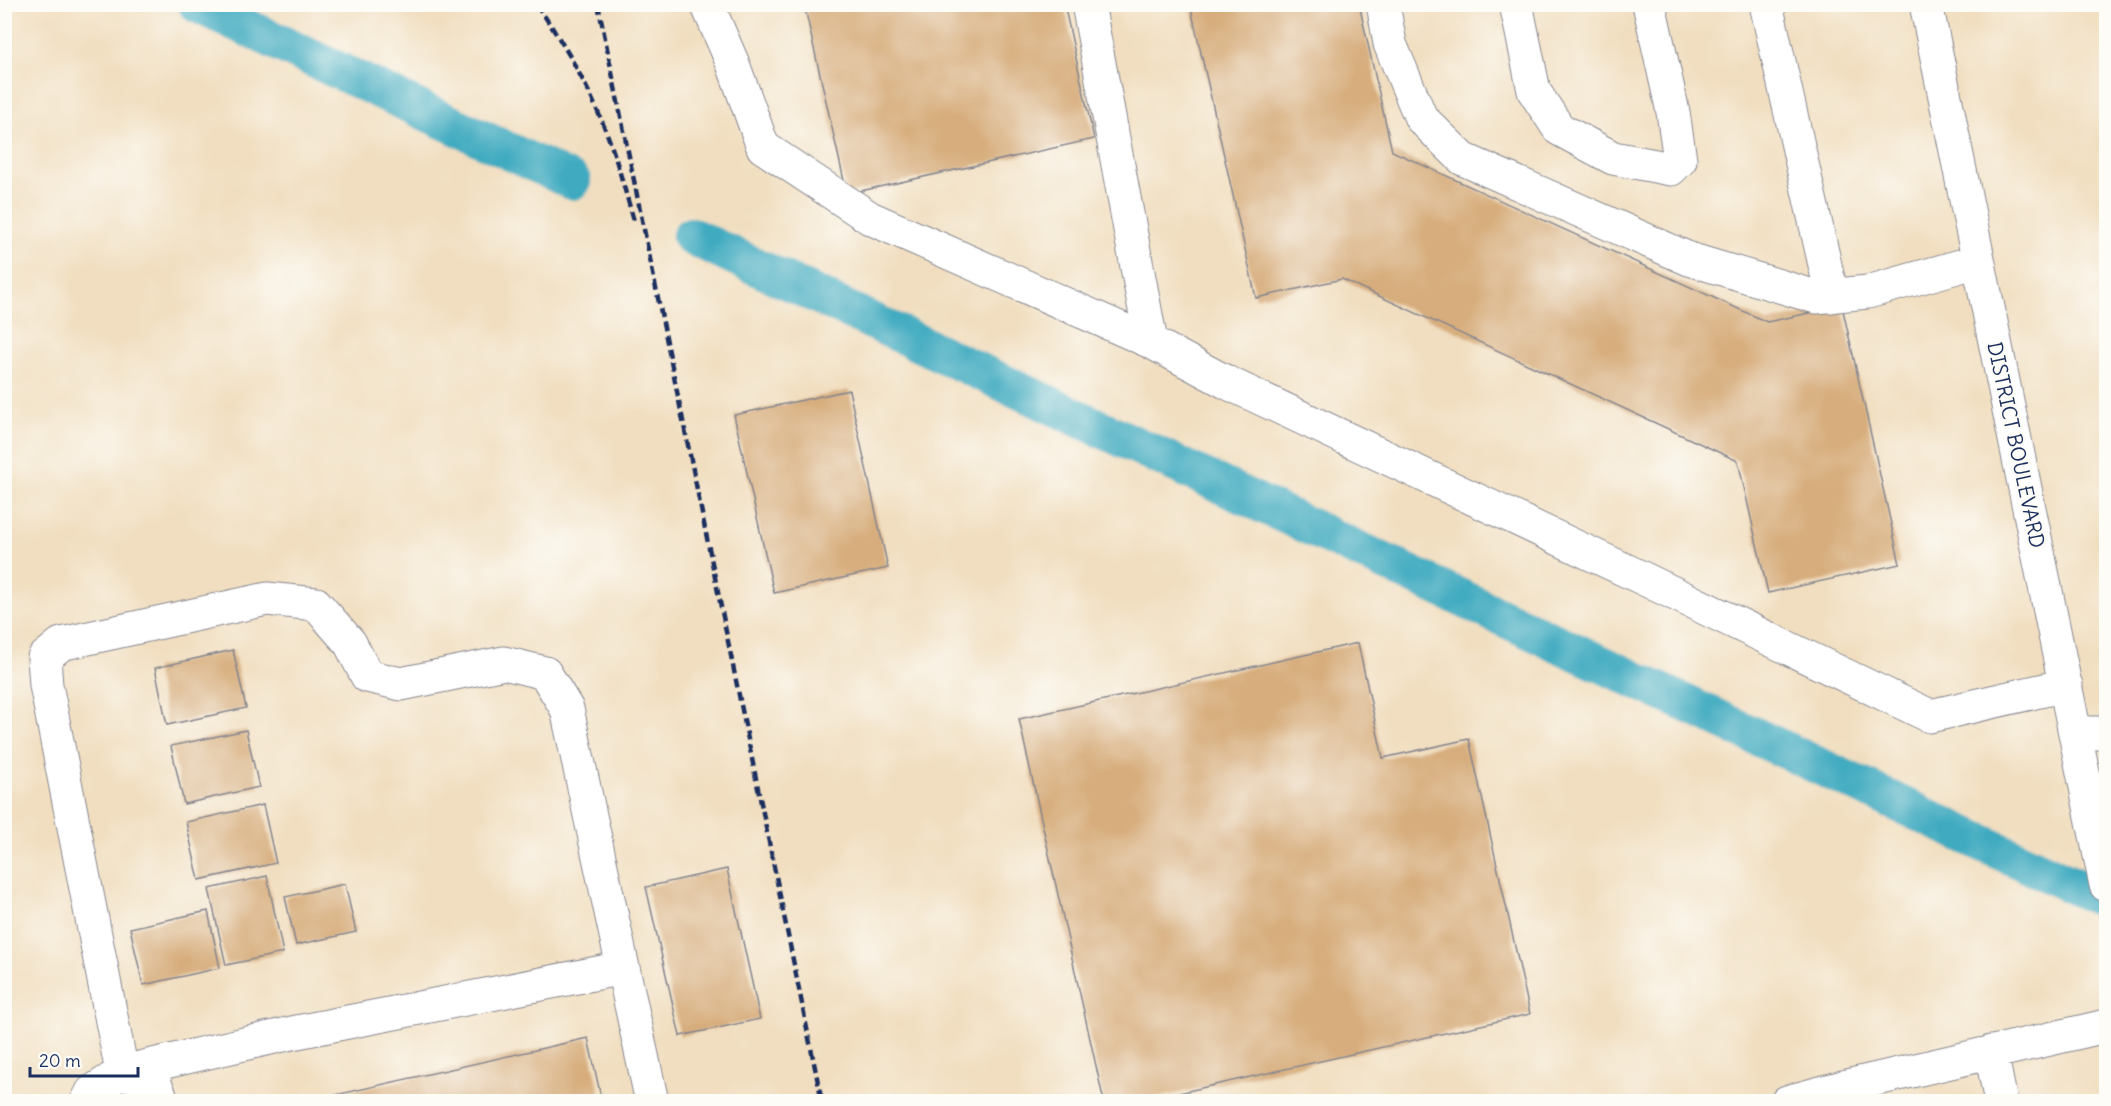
<svg xmlns="http://www.w3.org/2000/svg" width="2111" height="1106" font-family="Delius,sans-serif">
  <rect width="100%" height="100%" fill="#fdfcf7"/>
  <filter id="ink" filterUnits="userSpaceOnUse"><feTurbulence type="fractalNoise" baseFrequency=".0167" numOctaves="2"/><feDisplacementMap in="SourceGraphic" scale="12" xChannelSelector="R" yChannelSelector="G"/><feConvolveMatrix kernelMatrix="1 2 1 2 8 2 1 2 1" color-interpolation-filters="sRGB"/></filter>
  <filter id="wash" filterUnits="userSpaceOnUse"><feTurbulence type="fractalNoise" baseFrequency=".008" numOctaves="4" result="noise"/><feDisplacementMap in="SourceGraphic" scale="24" xChannelSelector="R" yChannelSelector="G"/><feGaussianBlur stdDeviation="1.35" result="paint"/><feColorMatrix in="noise" values="0 0 0 0 0 0 0 0 0 0 0 0 0 0 0 0 0 1.4 0 .05"/><feComposite in="paint" operator="in"/></filter>
  <g filter="url(#wash)">
    <rect width="100%" height="100%" fill="#f1dec0"/>
    <g fill="none" stroke-linecap="round" stroke-linejoin="round">
      <!-- canal -->
      <path stroke="#40aac0" stroke-width="38" d="M197,4L572,181
        M691,236L2106,901"/>
    </g>
    <g id="blocks">
      <!-- building -->
      <path fill="#d7ad7d" d="M804,4H1064L1094,139L847,194Z
        M1190,4H1359L1392,151L1767,322L1842,306L1900,564L1768,593L1738,461L1342,279L1256,298Z
        M849,390L888,568L774,593L734,415Z
        M1358,643L1383,758L1469,739L1530,1014L1139,1102H1104L1019,719Z
        M233,650L246,708L167,725L155,668Z
        M246,730L259,787L184,804L171,746Z
        M263,805L276,863L199,880L186,822Z
        M727,869L760,1019L680,1036L646,887Z
        M267,876L283,953L226,965L209,889Z
        M345,884L356,932L296,945L285,897Z
        M208,911L220,968L143,985L130,928Z
        M588,1038L602,1102H309V1101Z"/>
    </g>
  </g>
  <g filter="url(#ink)">
    <use href="#blocks" fill-opacity="0" stroke="#86868f" stroke-width="1.5"/>
    <g fill="none" stroke-linecap="round" stroke-linejoin="round">
      <defs>
        <path id="minor" d="M707,4L733,64L763,147L870,218L1151,342L1226,382L1640,577L1930,716L2066,685
          M1088,4L1151,342
          M1383,4L1390,44L1421,118L1463,159L1689,259L1816,297L1868,292L1978,261
          M1516,4L1534,91L1559,129L1613,158L1671,169L1680,160L1673,112L1649,4
          M1766,4L1832,296
          M1926,4L2106,885
          M2076,733H2106
          M623,968L292,1033L122,1072L46,685L44,658L61,644L267,599L316,604L350,643L367,676L401,684L504,663L545,673L567,709L652,1102
          M1991,1052L2001,1102
          M87,1102L92,1092L122,1072L156,1086L163,1102
          M1787,1102L1851,1085
          M1854,1102L1851,1085L2106,1026"/>
      </defs>
      <!-- minor casing -->
      <use href="#minor" stroke="#86868f" stroke-width="35"/>
      <!-- minor -->
      <use href="#minor" stroke="#fff" stroke-width="33"/>
      <!-- rail -->
      <path stroke="#1b2f5e" stroke-width="4.5" stroke-dasharray="9 4.5" stroke-linecap="butt" d="M536,4C566,46 591,91 609,139C619,167 626,195 635,224
        M598,4L822,1102"/>
    </g>
  </g>
  <g text-anchor="middle" stroke-width="4.5" stroke-linejoin="round" paint-order="stroke">
    <!-- street labels -->
    <g font-size="20" fill="#1b2f5e" stroke="#fdfcf7">
      <text transform="translate(2016 445) rotate(78)" y="7">DISTRICT BOULEVARD</text>
    </g>
  </g>
  <!-- margin -->
  <rect width="2111" height="1106" fill="none" stroke="#fdfcf7" stroke-width="24"/>
  <!-- scale -->
  <path d="M30 1067v9h108v-9" fill="none" stroke="#1b2f5e" stroke-width="3"/>
  <text x="39" y="1067" font-size="18" fill="#1b2f5e" stroke="#fdfcf7" stroke-width="4.5" paint-order="stroke">20 m</text>
</svg>
